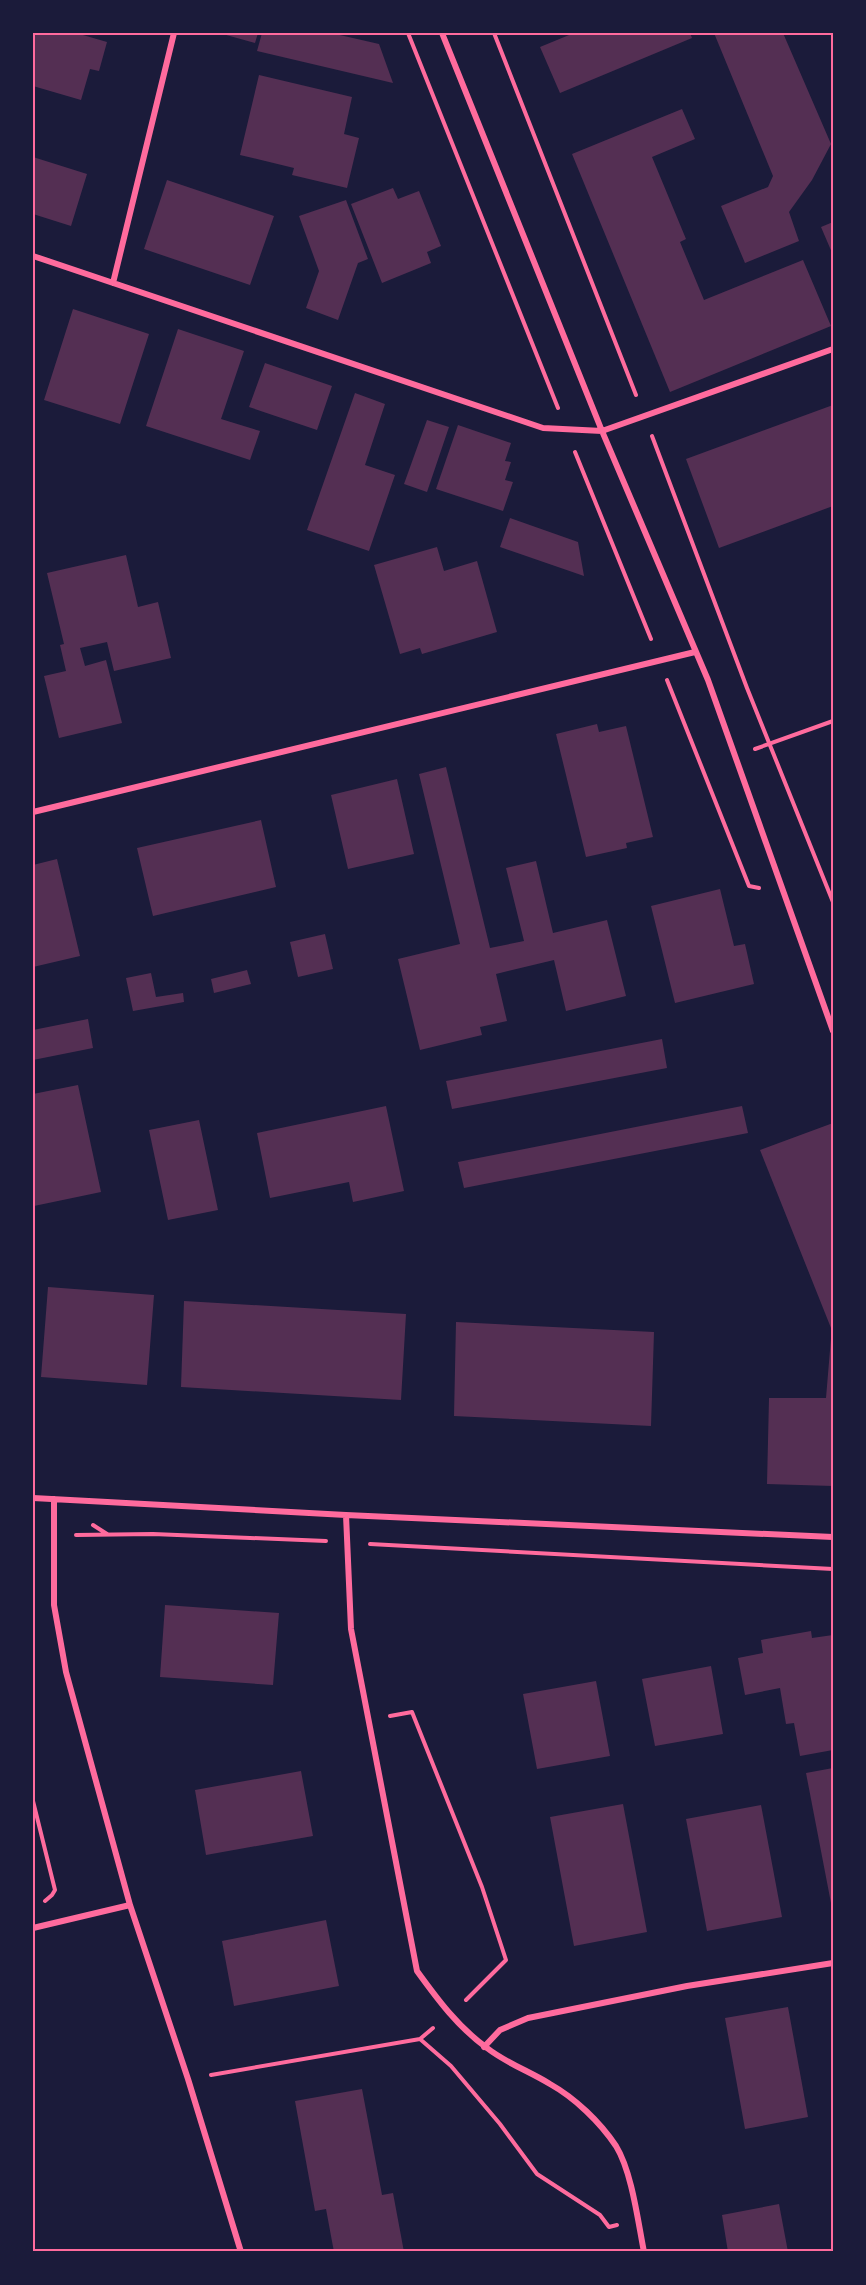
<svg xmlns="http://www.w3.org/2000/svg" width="866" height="2285" font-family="'Sofia Sans Condensed',sans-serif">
  <rect width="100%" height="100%" fill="#1b1b3a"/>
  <!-- building -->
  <path fill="#542f53" d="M33,33H76L107,42L99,71L90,69L81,100L33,86Z
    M219,33H258L255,43Z
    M262,33H331L379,44L393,83L257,51Z
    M574,33H690L692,38L560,93L540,47Z
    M714,33H783L831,144L812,180L789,212L799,241L745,263L721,206L768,187L773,176Z
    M259,75L352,97L344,134L359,138L347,188L292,175L294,168L240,155Z
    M682,109L695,139L652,157L686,239L680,242L704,300L803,260L831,326L670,392L572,154Z
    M33,157L87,174L71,226L33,214Z
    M167,180L274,216L250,285L144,249Z
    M393,188L398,199L419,191L441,246L427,252L431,263L382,283L351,204Z
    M346,200L368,259L358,263L338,320L306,308L319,271L299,216Z
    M833,222V255L821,227Z
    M73,309L149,334L120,424L44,400Z
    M178,329L244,351L221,419L260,431L250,460L146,426Z
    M265,363L332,386L317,430L249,407Z
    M355,393L385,404L365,465L395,475L369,551L307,530Z
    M833,405V506L719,548L686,459Z
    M427,420L449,427L427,492L404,484Z
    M458,425L511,443L505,461L511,462L505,480L513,482L503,511L436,489Z
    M510,518L578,542L584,576L500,547Z
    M437,547L444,571L477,561L497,632L422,654L420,648L400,654L374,565Z
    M126,555L138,607L158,602L171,658L114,671L107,642L80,648L85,666L106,660L122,723L59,738L44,676L66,671L60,645L64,644L47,573Z
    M597,724L599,732L626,726L653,837L626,843L627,848L586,857L556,734Z
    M446,767L490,948L524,941L506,868L536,861L553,933L607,920L626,996L566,1011L554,960L496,974L507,1021L480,1027L482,1035L420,1050L398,959L460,944L419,774Z
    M397,779L414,854L348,869L331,795Z
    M261,820L276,887L153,916L137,848Z
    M57,859L80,956L33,967V865Z
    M720,889L734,946L745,944L754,984L675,1003L651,906Z
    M325,934L333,969L298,977L290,942Z
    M247,970L251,984L214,993L211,979Z
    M151,973L156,997L183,993L184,1002L133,1011L126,978Z
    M88,1019L93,1048L33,1060V1030Z
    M662,1039L667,1068L452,1109L446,1081Z
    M78,1085L101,1192L34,1206L33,1094Z
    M386,1106L404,1191L353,1202L349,1182L270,1198L257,1133Z
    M742,1106L748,1133L464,1188L458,1162Z
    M199,1120L218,1210L168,1220L149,1130Z
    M833,1123V1333L760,1150Z
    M48,1287L154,1295L147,1385L41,1377Z
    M184,1301L406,1314L401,1400L181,1387Z
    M456,1322L654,1332L651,1426L454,1416Z
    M831,1338H833V1486L767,1484L769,1398H826Z
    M165,1605L279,1613L273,1685L160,1677Z
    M811,1631L812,1638L833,1635V1715H831L833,1750L800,1756L794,1723L786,1724L780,1688L745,1695L738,1658L763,1653L761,1640Z
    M711,1666L723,1734L655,1746L642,1679Z
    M596,1681L610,1756L537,1769L523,1694Z
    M833,1768V1903H831L806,1773Z
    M301,1771L313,1836L206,1855L195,1790Z
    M623,1804L647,1932L574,1946L550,1817Z
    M761,1805L782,1917L707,1931L686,1819Z
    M326,1920L339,1986L234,2006L222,1941Z
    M788,2007L808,2117L745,2129L725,2018Z
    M362,2089L382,2195L393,2193L404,2252H334L326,2209L315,2211L295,2101Z
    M779,2204L788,2252H728L722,2215Z"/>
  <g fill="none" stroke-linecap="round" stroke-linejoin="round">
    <!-- path -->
    <path stroke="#ff6b9d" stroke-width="4" d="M408,33L558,408
      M494,33L636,395
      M652,436L747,688L833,902
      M575,452L651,639
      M667,680L749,886L759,888
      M755,749L833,721
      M93,1525L107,1534
      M76,1535L153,1534L326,1541
      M370,1544L833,1569
      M390,1716L412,1712L482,1887L506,1960L466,2000
      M33,1801L55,1890L52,1895L45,1901
      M420,2039L451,2066L500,2124L537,2174L600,2215L609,2227L617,2225
      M211,2075L420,2039L433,2028"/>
    <!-- minor -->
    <path stroke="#ff6b9d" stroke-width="6" d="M442,33L602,431L708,680L833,1031
      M33,256L543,428L602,431L833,349
      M113,283L174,33
      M33,812L695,652
      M33,1498L346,1515L833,1537
      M54,1499V1605L66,1672L130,1905L188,2079L241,2252
      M346,1515L351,1629L417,1971C438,2000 458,2027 487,2048C506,2063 529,2071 550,2084C575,2098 600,2122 616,2146C632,2172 638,2222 644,2252
      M33,1928L130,1905
      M484,2047L500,2030L528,2018L687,1986L833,1963"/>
  </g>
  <!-- border -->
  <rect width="866" height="2285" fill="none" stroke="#1b1b3a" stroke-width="69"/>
  <rect x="34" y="34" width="798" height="2216" fill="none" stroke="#ff6b9d" stroke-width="2"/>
</svg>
